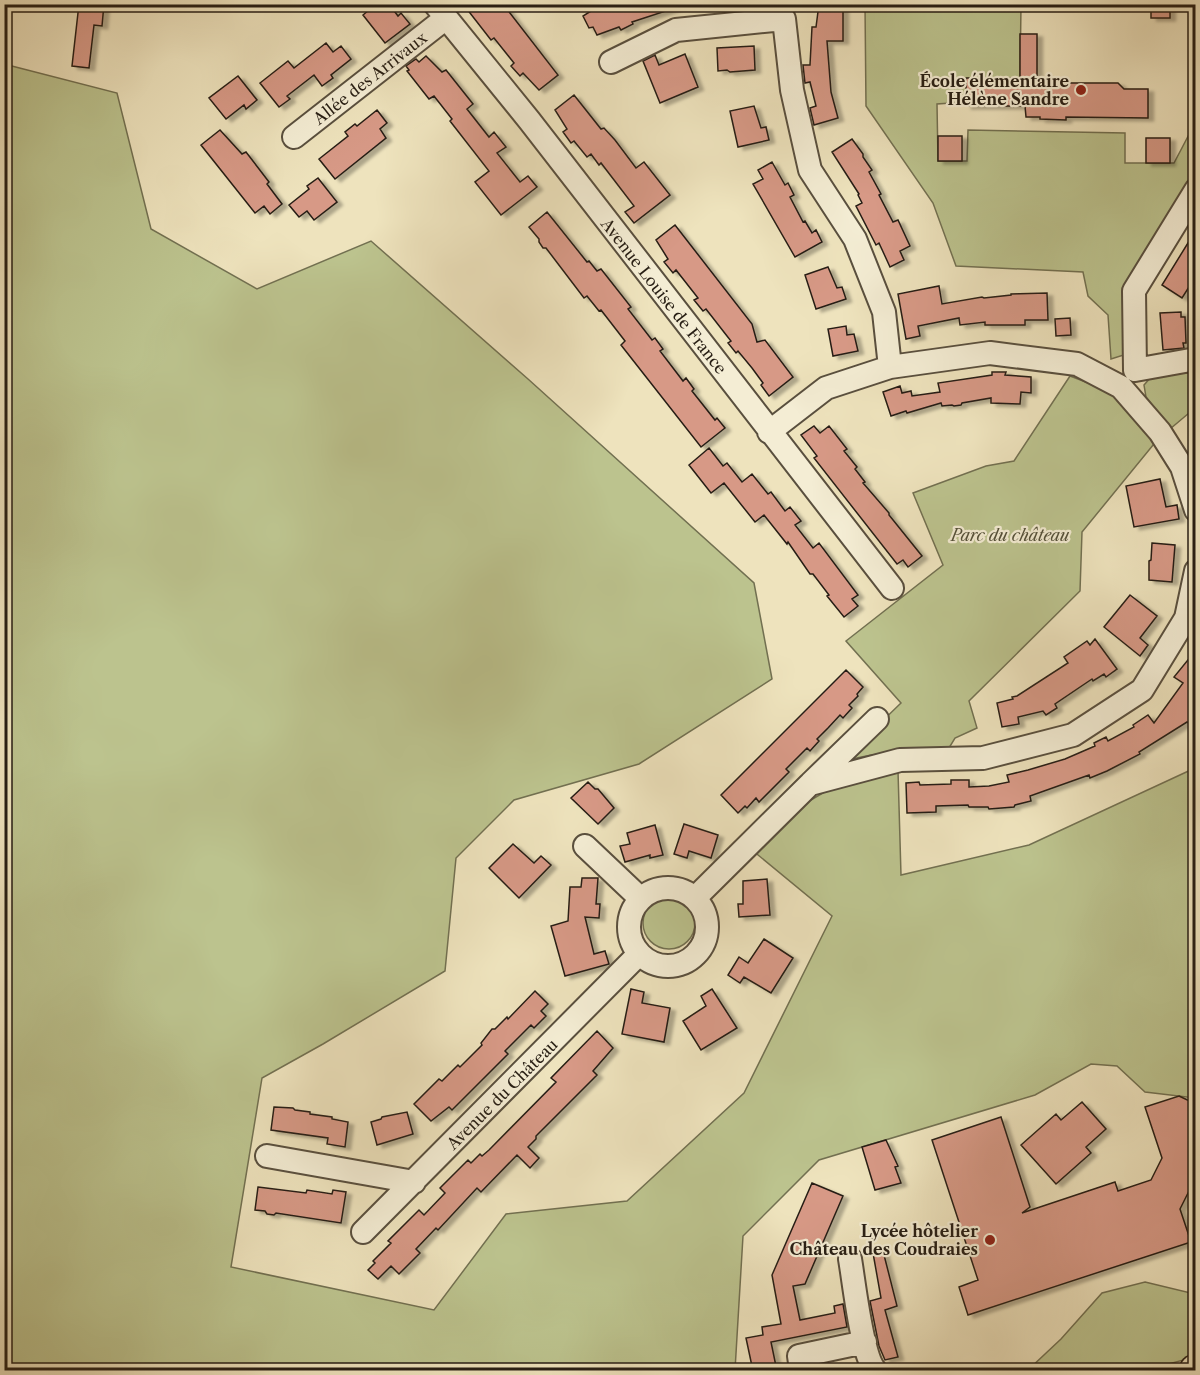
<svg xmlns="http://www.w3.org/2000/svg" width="1200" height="1375" font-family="'Libre Caslon Text',serif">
  <defs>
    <filter id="shadow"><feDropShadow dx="5.5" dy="3" stdDeviation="1.5" flood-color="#0004"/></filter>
  </defs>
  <rect width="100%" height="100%" fill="#eee3bd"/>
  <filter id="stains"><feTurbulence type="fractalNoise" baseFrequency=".00333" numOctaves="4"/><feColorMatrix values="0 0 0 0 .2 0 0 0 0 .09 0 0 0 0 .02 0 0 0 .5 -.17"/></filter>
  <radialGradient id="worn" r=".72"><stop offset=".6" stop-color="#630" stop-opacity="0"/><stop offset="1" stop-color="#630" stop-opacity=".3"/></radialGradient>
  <!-- green -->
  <path fill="#bcc38e" stroke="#727051" stroke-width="1.5" d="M865,5H1021L1020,78L966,102L937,104L938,161H967L968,130L1125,133V163H1174L1195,123V179L1128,291L1130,353L1111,359L1108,315L1088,296L1083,272L956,266L933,203L866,106Z
    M4,64L117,93L151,229L257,289L371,241L528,379L754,583L772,679L639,764L514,800L456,858L445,971L323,1044L262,1078L231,1267L434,1310L506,1214L627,1201L744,1093L832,916L752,850L804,804L845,780L898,771L901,875L1029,845L1195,768V1098L1145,1092L1117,1066L1091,1064L1035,1095L819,1160L743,1236L735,1370H5Z
    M1195,372V408L1170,429L1146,397L1144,385L1152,376Z
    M1070,376L1107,390L1135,410L1158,439L1082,532L1080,591L969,701L977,728L955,738L949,748C912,751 874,751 839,763L901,703L846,641L943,565L913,493L986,466L1014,461Z
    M643 923a26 26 0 1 1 52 0a26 26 0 1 1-52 0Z
    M1145,1282L1195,1294V1357L1146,1370H1028L1061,1339L1102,1293Z"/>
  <!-- building -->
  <path fill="#d79986" stroke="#271e14" stroke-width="1.5" filter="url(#shadow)" d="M79,4H104L102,26L94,25L89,68L72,66Z
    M376,4H389L398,16L401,13L410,24L385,43L363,15Z
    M463,4H503L558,75L539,90L523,73L520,76L511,66L514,63L494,38L491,40Z
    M602,4H678V7L632,22L633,24L621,30L619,27L597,35L593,27L589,28L583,16Z
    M819,4L843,5V41H827L831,92L838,118L814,125L810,108L816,106L810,82L805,83L803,65H810L812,27H816Z
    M1151,4H1170V18H1151Z
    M1020,34H1037V79H1061L1066,83H1118L1124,89H1148V118L1066,117V120L1040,119V117H1026L1025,106H966V78H1020Z
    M326,43L333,52L341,46L351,59L331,75L333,78L322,86L314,75L287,96L290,99L279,107L260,83L288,61L294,68Z
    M754,46L755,70L730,72L727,70L718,71L717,48Z
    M685,54L698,87L660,103L643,61L655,55L659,65Z
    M426,56L442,72L446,70L473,104L467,109L489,137L494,132L506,147L497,153L520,182L528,176L537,187L501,215L475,182L489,171L450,121L452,119L434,96L429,99L407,71L409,70L406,66L416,59L419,62Z
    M238,76L257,100L246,109L244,105L226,119L209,98Z
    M574,95L601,129L604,128L615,140L636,168L644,162L670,195L634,223L625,212L634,206L601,163L599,165L591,154L587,157L574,141L571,143L563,132L567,129L555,110Z
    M754,106L761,128L766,127L769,140L738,147L730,111Z
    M377,110L387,123L380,129L386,138L335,179L319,159L348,136L345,132L355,124L357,126Z
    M220,130L242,154L246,152L269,182L267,184L282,204L270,214L264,206L255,213L201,145Z
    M938,136H962V161H938Z
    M1146,138H1170V163H1146Z
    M852,139L863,154V157L872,170L869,172L881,194L879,195L893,222L898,220L910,246L900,251L904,260L890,267L879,243L876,245L856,206L862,203L858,195L859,194L832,152Z
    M772,162L785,185L788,183L794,195L790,197L803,222L805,221L812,233L816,230L822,242L795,257L753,184L763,179L758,170Z
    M318,178L337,202L314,220L307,211L299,217L289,205L309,189L307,186Z
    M547,212L587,262L589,261L597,271L601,269L631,307L628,309L652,340L655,338L663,349L660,351L683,381L686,378L694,389L692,391L715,420L717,418L725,428L701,447L621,345L625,341L601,310L599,311L587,296L584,298L546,248H543L539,242V239L529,227Z
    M675,225L752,324L757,342L765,340L793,377L769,396L761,385L763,383L752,368L738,351L736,353L728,343L731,341L727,336L706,309L703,311L694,300L698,298L676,270L673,273L664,262L668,259L656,240Z
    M1196,230V276L1182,298L1162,285Z
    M828,267L837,288L842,287L846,299L816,309L805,275Z
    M939,286L942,304L982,297L984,298L1011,295V294L1047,293L1048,320H1025V325H985V322L960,325L959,318L918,326L920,336L906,339L898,294Z
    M1181,312V317H1185L1186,343H1183L1184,348L1163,350L1160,313Z
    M1070,318L1071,335L1056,336L1055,319Z
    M846,326L847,335L854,334L858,351L833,356L828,329Z
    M992,372H1006L1005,375L1031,377V393L1021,392L1020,404L991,403V398L962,403L961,405L954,406L952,405L942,406L941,403L907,413L906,411L891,416L883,392L900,386L902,393L911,391L912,396L940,392L938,383L992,375Z
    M814,426L820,433L829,426L847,449L844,451L857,467L855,469L865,482L863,483L889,513V515L922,556L908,567L903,560L897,564L814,458L817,456L801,435Z
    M709,448L723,466L727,463L742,482L752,474L768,494L771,492L785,511L790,507L801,521L795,525L813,548L819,543L858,595L852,599L858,606L844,617L827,596L829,595L813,574H810L788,542L787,544L764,515L755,522L724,483L711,493L689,465Z
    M1160,479L1166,507L1177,505L1179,519L1134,527L1126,486Z
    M1152,543L1175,545L1172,582L1149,580V561L1151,560Z
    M1130,595L1157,616L1140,638L1148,645L1140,656L1104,627Z
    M1095,639L1117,669L1106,677L1104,674L1093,681L1092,679L1055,704L1057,708L1046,715L1043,711L1018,717L1019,724L1002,727L997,703L1013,699L1012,697L1017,696L1068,663L1064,657L1087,641L1090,645Z
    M1196,650V729L1187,722L1139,752L1140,754L1107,771L1090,778L1089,775L1030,796L1031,801L1015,805L1014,807L989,809L988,807H969L968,805L936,806V812L907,813L906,783L919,782L920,785L951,784V780H969V787L989,786L1009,782L1007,775L1028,770L1065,759L1095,746L1094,743L1106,737L1108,741L1134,727L1133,725L1148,715L1154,723L1183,683L1174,677Z
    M846,670L863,687L857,694L858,696L849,705L852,708L843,718L840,715L828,728L817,739L819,741L810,751L807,748L786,769L789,772L759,802L756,798L747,808L745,806L738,813L721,795Z
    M588,782L595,789H598L614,808L598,824L571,798Z
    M684,824L718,835L711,858L689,851L687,858L674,854Z
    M655,825L663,855L650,858V855L625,862L620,846L630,844L627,833Z
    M513,844L534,863L541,856L551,865L519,898L489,868Z
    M582,878H598L596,904H600L599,918L585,917L594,954L605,951L609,964L565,976L551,926L568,921L570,887H581Z
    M767,879L770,915L739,917L738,904H743V881Z
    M764,939L793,958L771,993L744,977L740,983L728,975L739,957L748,963Z
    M631,989L644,992L642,1003L670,1008L664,1042L622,1034Z
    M712,989L737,1028L701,1050L683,1021L706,1006L701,996Z
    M535,991L548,1004L541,1011L546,1016L534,1028L531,1025L505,1051L508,1054L452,1110L449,1107L431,1121L414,1104L439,1079L442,1081L458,1065L460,1067L482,1045L481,1043L492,1029H495L507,1017L508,1019Z
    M597,1031L613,1048L593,1071L597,1075L536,1136V1139L528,1147L539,1158L530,1168L517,1155L481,1192L477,1188L438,1230L436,1228L416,1249L420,1253L399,1274L391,1266L378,1279L368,1270L375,1263L373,1261L391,1243L388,1241L419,1210L424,1215L445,1193L440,1188L468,1160L471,1163L480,1154L482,1156L489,1150L556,1082L551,1078Z
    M1179,1096L1196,1104V1185L1191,1187L1180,1209L1191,1242L968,1315L959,1287L978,1280L932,1140L1001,1117L1030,1207L1022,1213L1115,1182L1118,1191L1151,1180L1162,1158L1145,1107Z
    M1082,1102L1106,1129L1086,1147L1091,1153L1056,1184L1021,1145L1056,1114L1061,1120Z
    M274,1107L293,1108L295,1110L310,1112V1114L332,1117V1119L348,1122L345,1147L327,1144L328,1138L271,1130Z
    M407,1112L413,1134L377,1145L371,1122L381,1119L382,1117Z
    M886,1140L898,1166L895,1167L901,1183L875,1190L862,1147Z
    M812,1183L843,1196L805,1284L793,1286L800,1320L835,1313L834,1306L843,1304L847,1327L771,1342L777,1371H753L746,1338L763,1335L762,1327L781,1324L772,1275Z
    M258,1187L306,1193L307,1190L332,1194L333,1190L346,1192L341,1223L276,1213L274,1215L267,1214L265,1211L255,1210Z
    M883,1251L897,1306L885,1310L898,1357L885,1360L879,1346L870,1301L881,1298L873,1253Z"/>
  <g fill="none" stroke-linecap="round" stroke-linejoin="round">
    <defs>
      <path id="minor" d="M435,4L529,120L892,588
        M611,62L676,30L784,19L792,90L810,170L855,239L884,312L890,367
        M294,137L446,18
        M1135,370L1134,291L1196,190
        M1135,370L1196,359
        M769,432L826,388L890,367L990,353L1077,364L1121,387L1160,432L1182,467L1196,510
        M811,783L877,719
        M585,846L641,899
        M629 927a39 39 0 1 1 78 0a39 39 0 1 1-78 0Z
        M695,898L810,784L900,760L983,758L1073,735L1142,690L1186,618L1196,571
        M267,1156L414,1182
        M363,1232L639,954
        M850,1259C854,1282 862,1356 875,1370
        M801,1370L799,1356L865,1342"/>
      <path id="major" d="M1195,1370H1196"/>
    </defs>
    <!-- minor casing -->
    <use href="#minor" stroke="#594f3e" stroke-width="26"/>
    <!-- major casing -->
    <use href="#major" stroke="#271e14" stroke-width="33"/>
    <!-- minor -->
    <use href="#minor" stroke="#f4edd4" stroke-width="22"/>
    <!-- major -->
    <use href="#major" stroke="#eee3bd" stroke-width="30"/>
  </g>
  <!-- markers -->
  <g fill="#8f2418" stroke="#f4edd4" stroke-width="2">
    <circle cx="1081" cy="90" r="6"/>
    <circle cx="990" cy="1240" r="6"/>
  </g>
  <g text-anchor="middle" stroke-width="4.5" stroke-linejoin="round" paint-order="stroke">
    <!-- street labels -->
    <g font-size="16" fill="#271e14" stroke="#f4edd4">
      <text transform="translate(370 78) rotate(-38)" y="6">Allée des Arrivaux</text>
      <text transform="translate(664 296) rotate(52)" y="6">Avenue Louise de France</text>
      <text transform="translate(502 1094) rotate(-45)" y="6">Avenue du Château</text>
    </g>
    <!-- poi labels -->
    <g font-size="16" font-weight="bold" fill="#271e14" stroke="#f4edd4" text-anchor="end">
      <text x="1069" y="87">École élémentaire<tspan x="1069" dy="18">Hélène Sandre</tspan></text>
      <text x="978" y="1237">Lycée hôtelier<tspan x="978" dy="18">Château des Coudraies</tspan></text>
    </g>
    <!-- park labels -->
    <g font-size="16" font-style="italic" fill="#545039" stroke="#f4edd4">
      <text x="1010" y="541">Parc du château</text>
    </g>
  </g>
  <!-- margin -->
  <rect width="1200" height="1375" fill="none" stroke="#eee3bd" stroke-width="24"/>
  <rect x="6" y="6" width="1188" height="1363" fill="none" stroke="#271e14" stroke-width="3"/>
  <rect x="12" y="12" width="1176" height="1351" fill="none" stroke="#271e14" stroke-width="1.5"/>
  <rect width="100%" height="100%" filter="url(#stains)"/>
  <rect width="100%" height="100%" fill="url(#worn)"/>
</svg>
